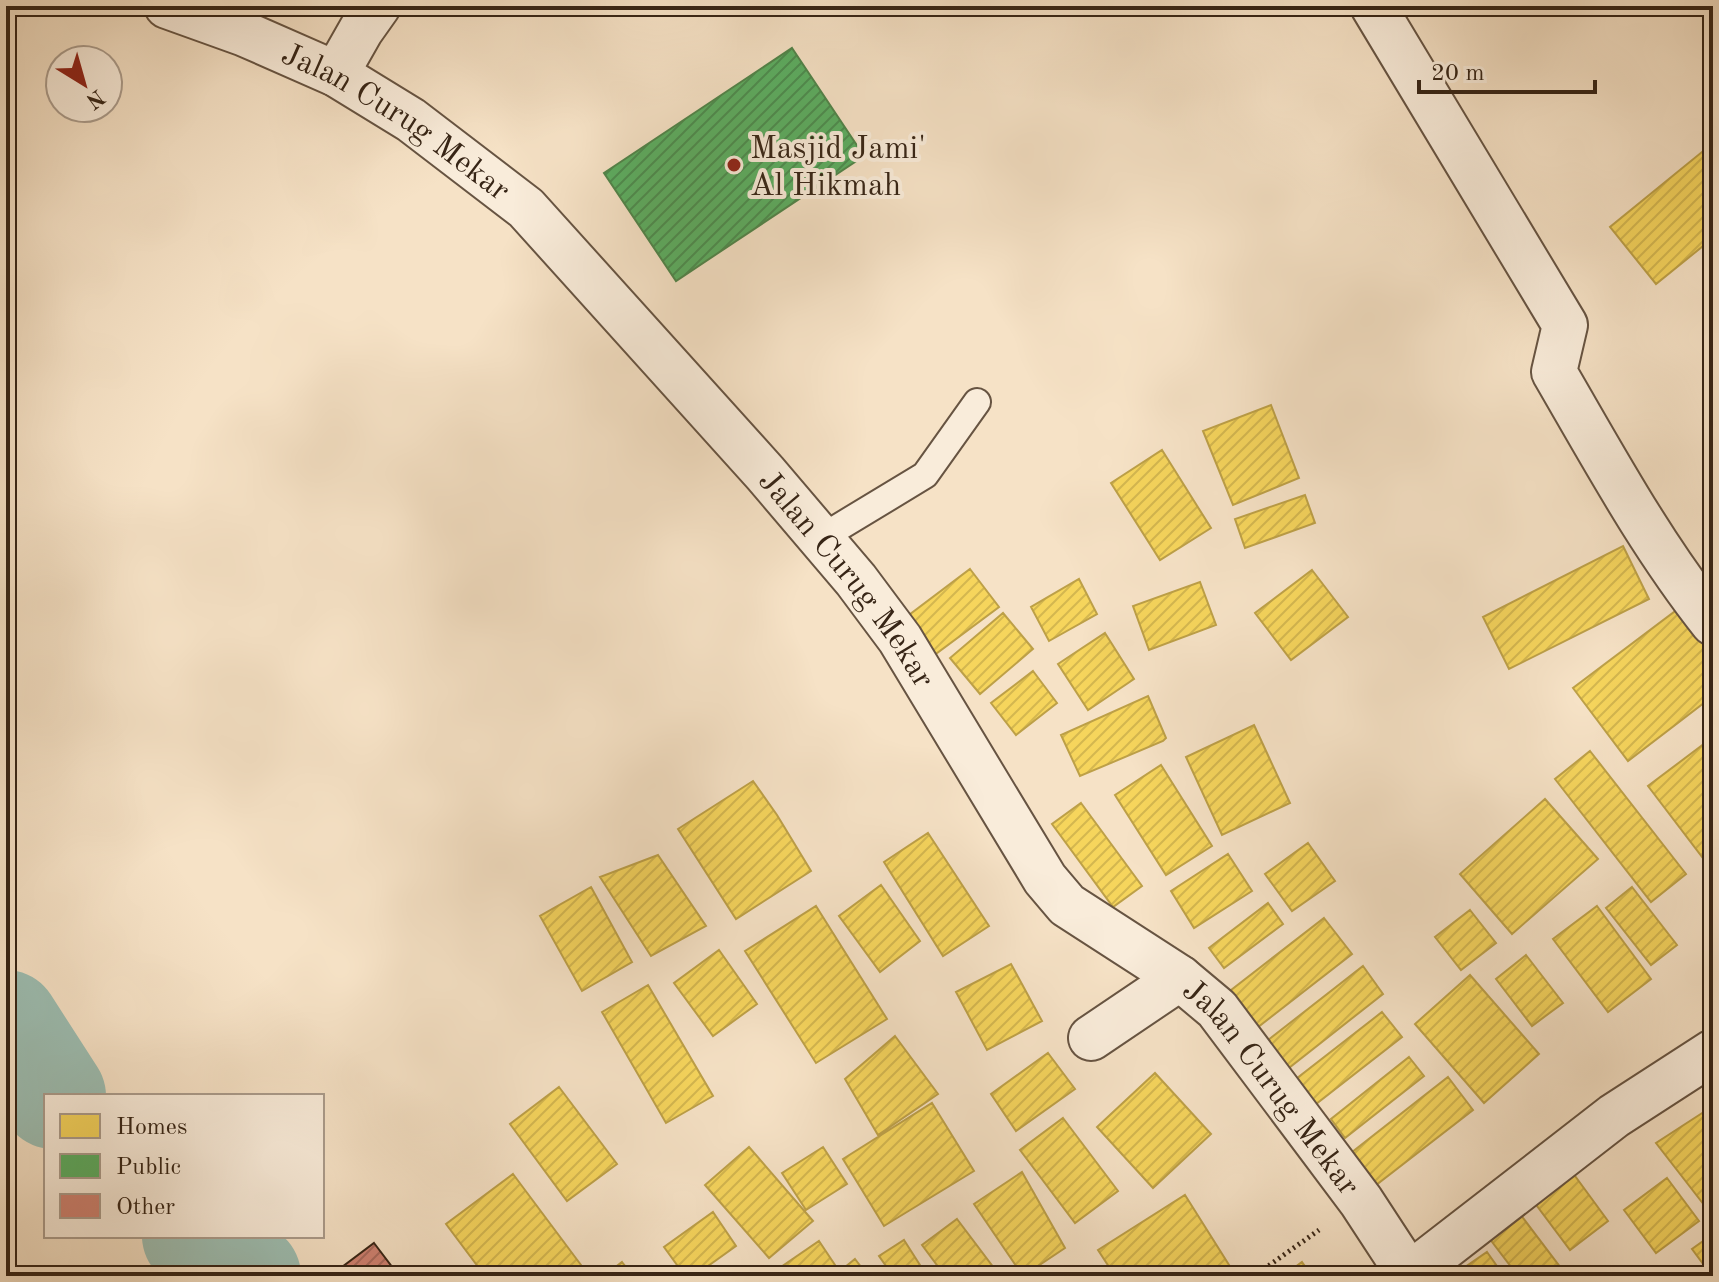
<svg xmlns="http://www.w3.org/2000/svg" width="1719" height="1282" font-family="'Old Standard TT',serif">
  <defs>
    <pattern id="homes-hatch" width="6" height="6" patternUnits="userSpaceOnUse" patternTransform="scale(2)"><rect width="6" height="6" fill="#f6d55c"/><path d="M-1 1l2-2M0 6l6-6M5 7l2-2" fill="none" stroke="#d4b74f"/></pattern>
    <pattern id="public-hatch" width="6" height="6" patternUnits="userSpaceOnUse" patternTransform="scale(2)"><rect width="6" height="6" fill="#5aae61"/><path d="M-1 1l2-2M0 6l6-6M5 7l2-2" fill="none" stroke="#4b8d4f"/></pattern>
    <pattern id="building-hatch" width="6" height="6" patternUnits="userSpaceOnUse" patternTransform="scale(2)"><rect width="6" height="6" fill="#cf8272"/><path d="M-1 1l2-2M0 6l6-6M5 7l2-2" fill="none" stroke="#a96a5d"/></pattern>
  </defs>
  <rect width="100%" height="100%" fill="#f6e2c6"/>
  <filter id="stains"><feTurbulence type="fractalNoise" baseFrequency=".0025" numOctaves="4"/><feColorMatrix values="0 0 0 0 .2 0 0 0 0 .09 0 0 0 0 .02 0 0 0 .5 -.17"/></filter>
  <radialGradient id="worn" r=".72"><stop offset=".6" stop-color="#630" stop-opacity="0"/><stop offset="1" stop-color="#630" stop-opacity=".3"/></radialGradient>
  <!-- homes -->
  <path fill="url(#homes-hatch)" stroke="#bda047" stroke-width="2" d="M1713,143V238L1656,284L1610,227Z
    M1271,405L1299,478L1233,505L1203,431Z
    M1162,450L1211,528L1160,560L1111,483Z
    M1305,495L1315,523L1245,548L1235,519Z
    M1623,546L1649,599L1509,669L1483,617Z
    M970,569L999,607L929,659L901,621Z
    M1312,570L1348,617L1291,660L1255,613Z
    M1079,579L1097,614L1049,641L1031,607Z
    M1200,582L1216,625L1149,650L1133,606Z
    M1686,603L1713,638V696L1628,761L1573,688Z
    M1003,613L1033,649L980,694L950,658Z
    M1105,633L1134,679L1088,710L1058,664Z
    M1033,671L1057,703L1016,735L991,703Z
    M1148,696L1166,738L1163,741L1080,776L1061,735Z
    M1254,725L1290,803L1222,835L1186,757Z
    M1713,737V863L1709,866L1648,786Z
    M1590,751L1686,874L1651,902L1555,779Z
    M1161,765L1212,846L1166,875L1115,795Z
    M753,781L777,815L811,871L736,919L678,829Z
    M1545,799L1598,859L1512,934L1460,874Z
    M1081,803L1142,886L1113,907L1052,824Z
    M928,833L989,926L943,956L884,862Z
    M1308,843L1335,881L1292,911L1265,874Z
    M1228,854L1252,891L1194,928L1171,891Z
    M658,855L706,926L651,956L600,877Z
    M881,885L920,941L880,972L839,916Z
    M591,887L632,962L582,991L540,916Z
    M1632,887L1677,945L1651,965L1606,908Z
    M1268,903L1283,924L1224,968L1209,948Z
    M816,906L887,1019L816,1063L745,951Z
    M1597,906L1651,979L1608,1012L1553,939Z
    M1470,910L1496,943L1461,970L1435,937Z
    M1324,918L1352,954L1253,1031L1226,994Z
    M719,950L757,1004L713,1036L674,983Z
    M1526,955L1563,1003L1532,1026L1496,979Z
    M1011,964L1042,1021L987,1050L956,992Z
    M1363,966L1383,994L1285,1071L1263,1044Z
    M1470,975L1539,1054L1484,1103L1415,1024Z
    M648,985L713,1096L666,1123L602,1012Z
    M1382,1012L1402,1037L1307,1111L1287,1086Z
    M895,1036L938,1094L878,1135L845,1079Z
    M1048,1053L1075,1089L1016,1131L991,1094Z
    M1409,1057L1424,1076L1345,1138L1331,1119Z
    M1155,1073L1211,1134L1153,1188L1097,1127Z
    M1448,1077L1473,1110L1367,1192L1342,1160Z
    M559,1087L617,1164L567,1201L510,1124Z
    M932,1103L974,1171L884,1226L843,1159Z
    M1713,1106V1207L1708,1210L1656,1143Z
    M1063,1118L1118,1191L1075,1223L1020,1150Z
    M749,1147L813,1221L769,1258L705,1185Z
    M823,1147L847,1184L806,1210L782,1173Z
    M1567,1165L1608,1221L1570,1250L1528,1194Z
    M1022,1172L1065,1248L1023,1276L974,1204Z
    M513,1174L581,1265L567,1276H485L446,1224Z
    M1667,1178L1699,1221L1656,1253L1624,1210Z
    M1185,1195L1236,1276H1115L1098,1250Z
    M1517,1210L1567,1276H1518L1486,1234Z
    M713,1212L736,1246L694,1276H685L664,1247Z
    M957,1219L1000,1276H945L922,1245Z
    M1713,1234V1276H1712L1692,1249Z
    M904,1240L927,1276H893L879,1256Z
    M819,1241L835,1265L818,1276H782L778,1269Z
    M1487,1252L1504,1276H1452Z
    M855,1259L868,1276H834Z
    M622,1262L633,1276H604Z
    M1302,1262L1312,1276H1283Z"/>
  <!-- public -->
  <path fill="url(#public-hatch)" stroke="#50854a" stroke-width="2" d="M792,48L864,156L676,281L604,173Z"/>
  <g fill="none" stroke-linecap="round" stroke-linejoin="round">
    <!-- river -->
    <path stroke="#9dbeb2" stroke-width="106" d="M6,1023L53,1096
      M195,1236L248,1276"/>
  </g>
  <!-- building -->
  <path fill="url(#building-hatch)" stroke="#372516" stroke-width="2" d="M374,1243L399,1276H330Z"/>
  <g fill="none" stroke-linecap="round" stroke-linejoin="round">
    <defs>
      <path id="lane" d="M821,538L925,475L977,402"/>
      <g id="street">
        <path id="s1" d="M167,6L245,34L336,74L411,120L526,208L765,473L856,580L900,639L1045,879L1067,905L1180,978L1217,1009L1361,1201L1410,1276"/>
        <path d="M1373,6L1565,325L1554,372C1604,458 1651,545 1713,623"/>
        <path d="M336,74L361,30L378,6"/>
        <path d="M1091,1038L1180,978"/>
        <path d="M1409,1275L1614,1116L1713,1052"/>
      </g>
    </defs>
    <!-- lane casing -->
    <use href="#lane" stroke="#675442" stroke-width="30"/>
    <!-- street casing -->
    <use href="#street" stroke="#675442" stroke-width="48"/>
    <!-- path -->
    <path stroke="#372516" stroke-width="5" stroke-dasharray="2 4" stroke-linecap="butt" d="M1254,1276L1319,1230"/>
    <!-- lane -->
    <use href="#lane" stroke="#f9ecda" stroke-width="26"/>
    <!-- street -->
    <use href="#street" stroke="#f9ecda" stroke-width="44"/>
  </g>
  <!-- markers -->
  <circle fill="#8f2418" stroke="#f9ecda" stroke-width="3" cx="734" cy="165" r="8"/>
  <g text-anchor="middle" stroke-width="8" stroke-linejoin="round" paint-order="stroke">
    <!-- street labels -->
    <g font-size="32" fill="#372516" stroke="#f9ecda">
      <text dy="11" stroke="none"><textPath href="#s1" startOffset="258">Jalan Curug Mekar</textPath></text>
      <text dy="11" stroke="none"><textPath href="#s1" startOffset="906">Jalan Curug Mekar</textPath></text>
      <text dy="11" stroke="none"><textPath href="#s1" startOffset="1578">Jalan Curug Mekar</textPath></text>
    </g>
    <!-- poi labels -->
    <g font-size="32" fill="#372516" stroke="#f9ecda" text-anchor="start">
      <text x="750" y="158">Masjid Jami'<tspan x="750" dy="37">Al Hikmah</tspan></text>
    </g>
  </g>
  <!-- margin -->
  <rect width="1719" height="1282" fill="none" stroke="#f6e2c6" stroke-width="32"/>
  <rect x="8" y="8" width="1703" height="1266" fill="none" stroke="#372516" stroke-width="4"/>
  <rect x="16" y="16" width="1687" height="1250" fill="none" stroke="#372516" stroke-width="2"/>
  <!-- legend -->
  <rect x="44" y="1094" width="280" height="144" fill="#f9ecda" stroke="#ab9c8c" stroke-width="2"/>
  <rect x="60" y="1114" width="40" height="24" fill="#f6d55c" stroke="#ab9c8c" stroke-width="2"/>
  <text x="116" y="1134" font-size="24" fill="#372516">Homes</text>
  <rect x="60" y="1154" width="40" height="24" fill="#5aae61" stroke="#ab9c8c" stroke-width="2"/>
  <text x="116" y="1174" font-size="24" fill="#372516">Public</text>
  <rect x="60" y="1194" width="40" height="24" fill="#cf8272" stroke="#ab9c8c" stroke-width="2"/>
  <text x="116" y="1214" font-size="24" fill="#372516">Other</text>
  <!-- north arrow -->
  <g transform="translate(84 84) rotate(143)"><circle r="38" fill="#f9ecda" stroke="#ab9c8c" stroke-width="2"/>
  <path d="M0-6L14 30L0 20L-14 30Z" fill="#8f2418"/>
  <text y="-12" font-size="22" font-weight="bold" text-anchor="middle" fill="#372516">N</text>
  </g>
  <!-- scale -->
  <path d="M1419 80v12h176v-12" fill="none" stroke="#372516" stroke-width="4"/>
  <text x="1431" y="80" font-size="24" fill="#372516" stroke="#f9ecda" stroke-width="6" paint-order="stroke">20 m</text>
  <rect width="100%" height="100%" filter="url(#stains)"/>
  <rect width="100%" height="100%" fill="url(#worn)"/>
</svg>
